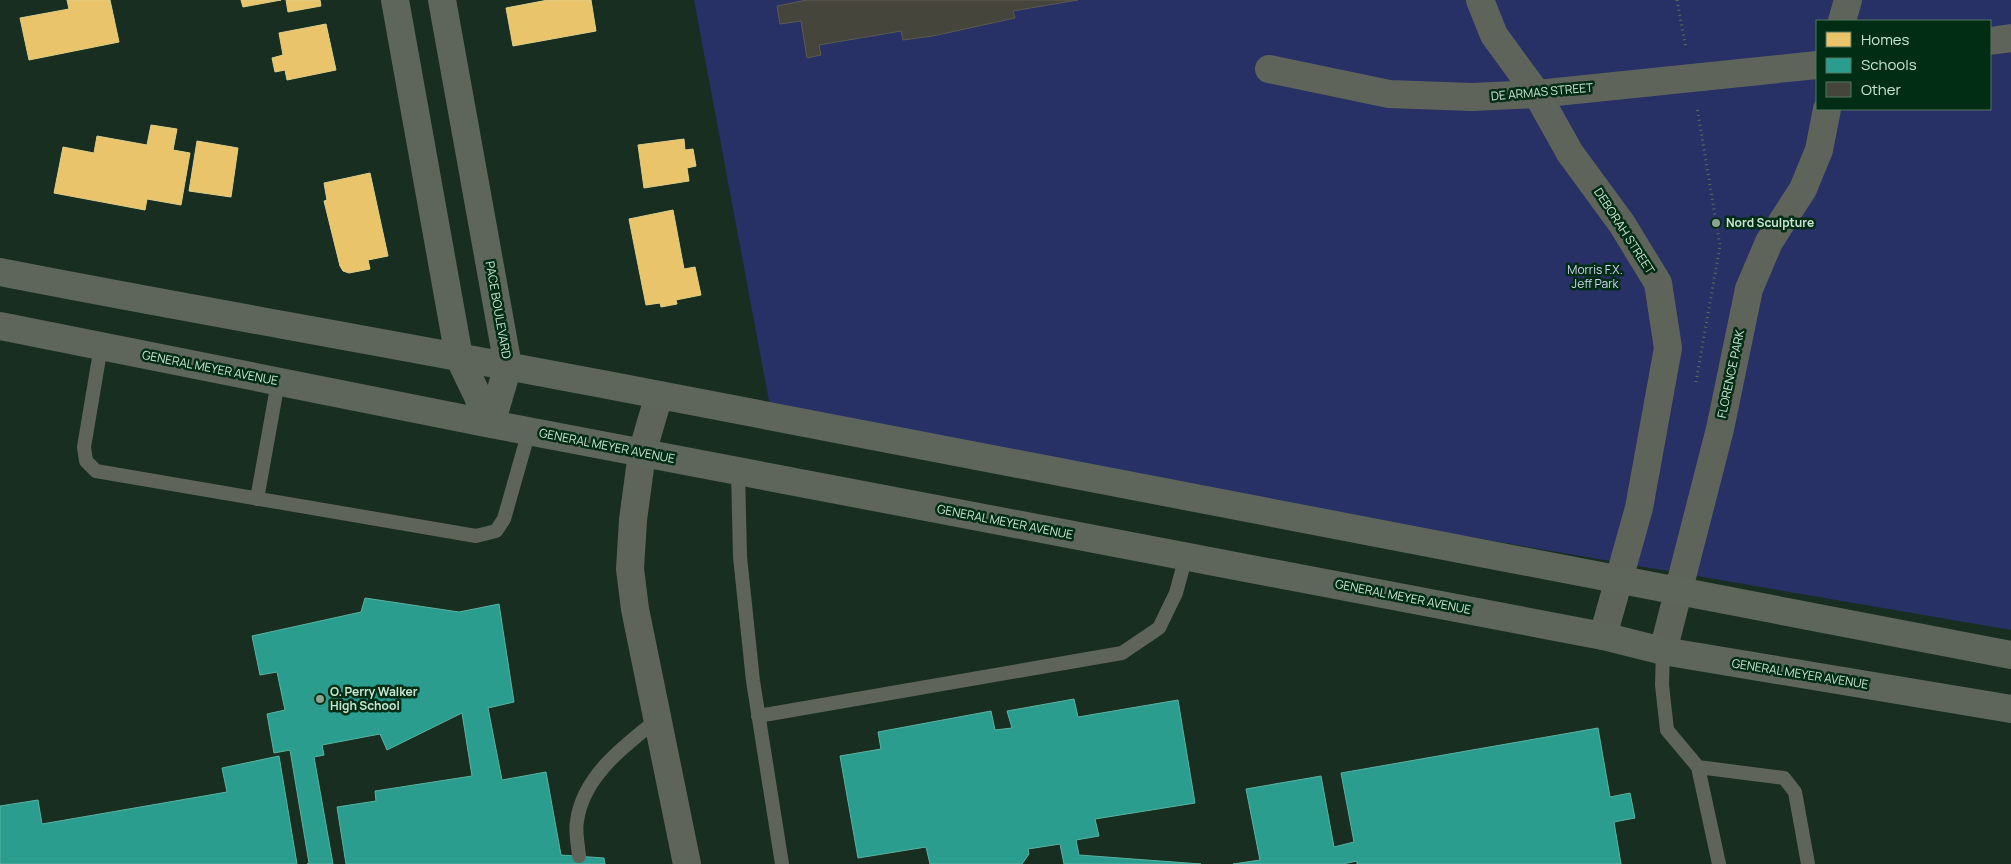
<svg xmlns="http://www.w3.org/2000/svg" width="2011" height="864" font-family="Manrope,sans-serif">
  <rect width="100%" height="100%" fill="#172e20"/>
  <!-- green -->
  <path fill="#273165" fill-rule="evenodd" d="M694,0H2011V630L772,417ZM1817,21H1990V109H1817Z"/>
  <!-- homes -->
  <path fill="#e9c46a" stroke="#dfce89" d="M67,0H110L119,42L29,60L20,18L69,9Z
    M241,0H281L243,7Z
    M286,0H320L321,6L288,12Z
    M548,0H591L596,31L513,46L506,8Z
    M326,24L336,70L287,80L285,70L275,72L272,58L283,55L279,33Z
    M151,125L177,129L173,150L190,153L181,205L147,199L145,210L54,193L63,147L94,153L97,136L147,145Z
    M684,139L685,150L693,149L696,166L687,168L689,181L644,188L638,145Z
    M197,141L238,148L231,197L189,191Z
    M370,173L388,256L368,260L370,269L349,273L343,271L340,266L324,201L327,200L324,183Z
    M673,210L684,269L695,267L701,295L676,300L677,304L661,307L660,303L646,305L629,219Z"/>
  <!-- schools -->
  <path fill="#2a9d8f" stroke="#5ab3a2" d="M365,598L459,612L499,604L514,702L488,708L502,780L546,772L561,855L604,858L605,864H346L337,807L376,801L375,791L472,776L462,713L387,750L380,734L322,745L324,755L314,757L333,864H307L309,863L290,750L274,753L267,714L285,710L277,672L260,675L252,636L361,612Z
    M1074,699L1078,717L1178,700L1195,803L1095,819L1099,836L1076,840L1079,855L1201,864H1064L1060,844L1028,849L1029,854L1022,864H930L926,847L858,858L840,756L881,749L878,732L991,711L995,730L1012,728L1007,711Z
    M1598,728L1610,797L1630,793L1635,818L1614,822L1621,864H1357V861L1343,864H1233L1260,860L1246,789L1321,776L1334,847L1354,842L1341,773Z
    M279,756L297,864H0V806L38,800L42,824L227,792L222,768Z"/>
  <!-- building -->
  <path fill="#46453c" stroke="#5a5950" d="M807,0H1078L1013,11L1015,18L933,36L903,40L901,31L819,45L821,55L807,58L801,21L780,24L777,6Z"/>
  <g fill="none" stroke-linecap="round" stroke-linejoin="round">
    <!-- path -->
    <path stroke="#606a5f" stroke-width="3" stroke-dasharray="1 4" stroke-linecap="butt" d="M1677,0L1686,49
      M1696,382L1720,246L1697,107"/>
    <!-- lane -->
    <path stroke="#5f645a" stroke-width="14" d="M101,346L84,447L86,461L96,471L476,536L496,531L504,519L529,431
      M738,471L740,557L753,681L782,864
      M257,499L278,382
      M1663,651L1662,685L1667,730L1698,767L1719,864
      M758,716L1122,653L1159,628L1176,593L1186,556
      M1698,767L1784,778L1795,792L1808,864
      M579,856C578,845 575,831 577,821C583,776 625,745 658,719"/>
    <!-- street -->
    <path stroke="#5f645a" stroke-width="28" d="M1480,0L1494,35L1537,94L1570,153L1622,224L1658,283L1668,348L1639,508L1603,636
      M1842,21L1848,0
      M1990,41L2011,38
      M1269,69L1389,94L1472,97L1537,94L1817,65
      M659,395L642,453L633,520L630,569L635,609L687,864
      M1663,651L1720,429L1749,289L1769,242L1803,189L1819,150L1827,109"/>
    <!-- secondary -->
    <path stroke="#5e655b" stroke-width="28" d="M395,0L459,357L491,424
      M442,0L508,366L491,424
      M0,272C168,305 337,334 506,366C1008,459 1509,557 2011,655
      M0,326L491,424L1603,636L1663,651L2011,709"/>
  </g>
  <!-- markers -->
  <g fill="#8ba592" stroke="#022d15" stroke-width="2">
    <circle cx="1716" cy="223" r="5"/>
    <circle cx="320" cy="699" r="5"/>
  </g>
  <g text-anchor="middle" stroke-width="5" stroke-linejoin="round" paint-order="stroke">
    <!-- street labels -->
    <g font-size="12" fill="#c9e5d0" stroke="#022d15">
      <text transform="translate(1542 92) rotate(-5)" y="4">DE ARMAS STREET</text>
      <text transform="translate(1624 231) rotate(57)" y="4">DEBORAH STREET</text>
      <text transform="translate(498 310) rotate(80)" y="4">PACE BOULEVARD</text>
      <text transform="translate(210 368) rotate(11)" y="4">GENERAL MEYER AVENUE</text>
      <text transform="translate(1731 374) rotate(-78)" y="4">FLORENCE PARK</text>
      <text transform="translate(607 446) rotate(11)" y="4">GENERAL MEYER AVENUE</text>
      <text transform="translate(1005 522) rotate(11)" y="4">GENERAL MEYER AVENUE</text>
      <text transform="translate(1403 597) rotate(11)" y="4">GENERAL MEYER AVENUE</text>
      <text transform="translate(1800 674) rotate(9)" y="4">GENERAL MEYER AVENUE</text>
    </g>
    <!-- poi labels -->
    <g font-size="12" font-weight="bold" fill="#c9e5d0" stroke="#022d15" text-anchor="start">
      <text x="1726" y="227">Nord Sculpture</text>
      <text x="330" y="696">O. Perry Walker<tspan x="330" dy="14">High School</tspan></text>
    </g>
    <!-- park labels -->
    <g font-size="12" fill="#cfd6f2" stroke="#022d15">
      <text x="1595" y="274">Morris F.X.<tspan x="1595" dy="14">Jeff Park</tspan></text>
    </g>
  </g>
  <!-- legend -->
  <rect x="1816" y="20" width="175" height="90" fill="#022d15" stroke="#527760"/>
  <rect x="1826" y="32" width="25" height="15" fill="#e9c46a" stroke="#527760"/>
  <text x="1861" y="45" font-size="15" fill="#c9e5d0">Homes</text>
  <rect x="1826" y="58" width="25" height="15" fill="#2a9d8f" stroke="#527760"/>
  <text x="1861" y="70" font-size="15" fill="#c9e5d0">Schools</text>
  <rect x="1826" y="82" width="25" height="15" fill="#46453c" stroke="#527760"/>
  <text x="1861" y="95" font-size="15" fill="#c9e5d0">Other</text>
</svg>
